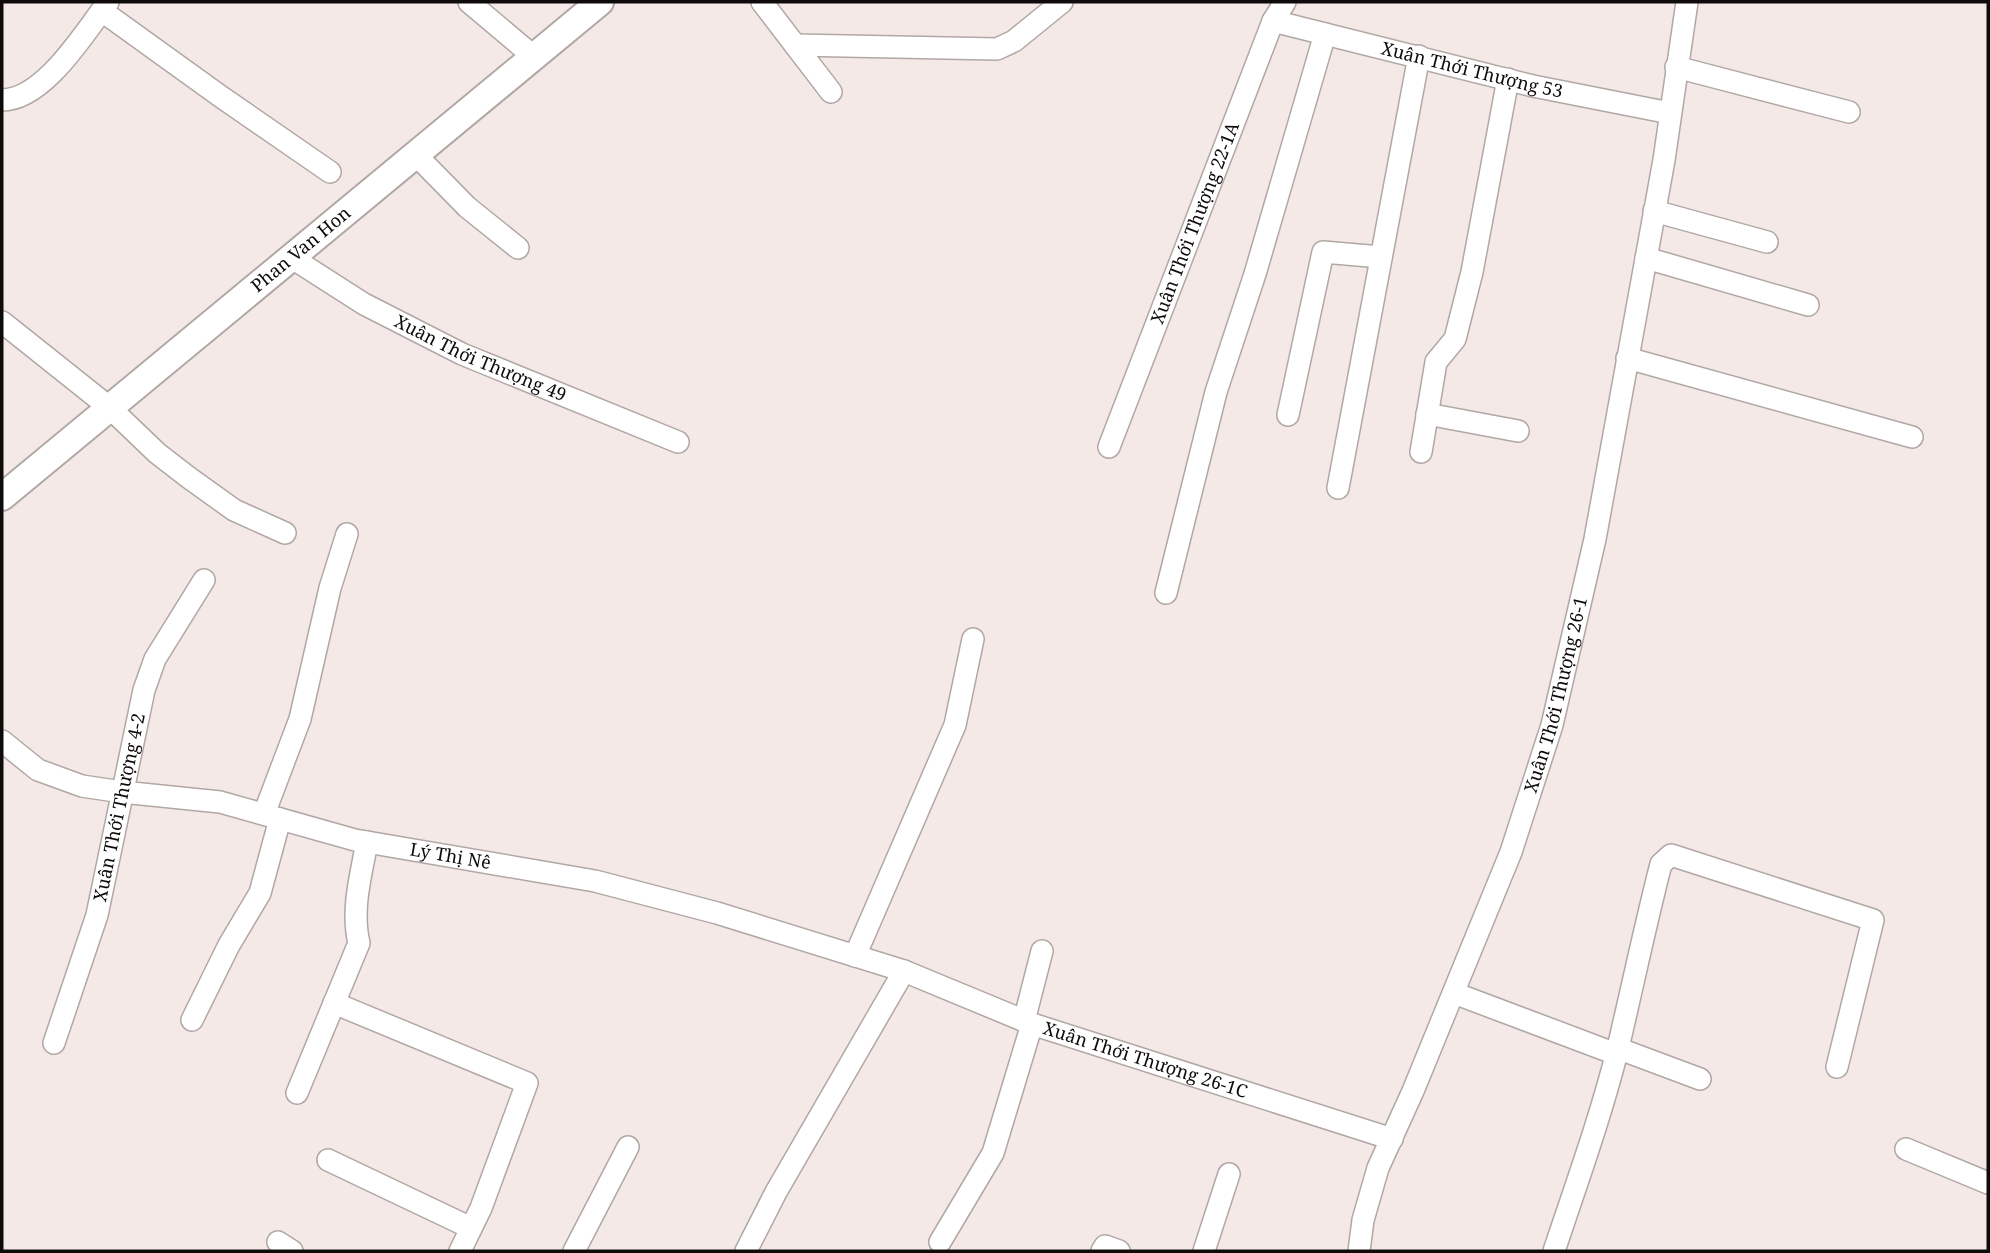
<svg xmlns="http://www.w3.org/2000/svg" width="1990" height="1253" font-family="'Noto Serif',serif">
  <rect width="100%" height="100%" fill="#f4e9e6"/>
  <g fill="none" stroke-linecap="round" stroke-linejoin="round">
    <defs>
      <g id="minor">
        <path d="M469,2L533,56"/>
        <path d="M762,2L831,92"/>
        <path d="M102,11L220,96L330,172"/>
        <path id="s1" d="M1273,21L1533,86L1670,113"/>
        <path d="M795,45L997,49L1014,41L1062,2"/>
        <path d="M1676,67L1849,112"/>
        <path d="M2,100C44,100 85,32 108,2"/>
        <path d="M416,155L467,207L518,248"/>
        <path d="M1654,211L1767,242"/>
        <path id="s2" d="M292,258L364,304L462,354L678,442"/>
        <path d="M1646,258L1808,305"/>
        <path d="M2,322L110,408L157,453L188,477L234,510L285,533"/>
        <path d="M1627,358L1912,437"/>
        <path d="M1427,414L1518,431"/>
        <path d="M1288,415L1323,252L1381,257"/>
        <path id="s3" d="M1109,447L1273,21L1285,2"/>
        <path d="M1421,452L1436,362L1455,339L1472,272L1508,79"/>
        <path d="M1338,488L1419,56"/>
        <path d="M1166,593L1216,392L1255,274L1325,34"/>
        <path id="s4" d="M2,741L38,770L82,786L122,792L220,802L355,840L595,881L717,913L904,971L1032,1024L1392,1139"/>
        <path d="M264,814L300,719L330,588L347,534"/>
        <path d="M855,956L955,725L973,639"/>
        <path d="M1454,993L1616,1054"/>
        <path d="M334,1003L527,1083L481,1208L460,1251"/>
        <path d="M192,1020L229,945L260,893L280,819"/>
        <path d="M1024,1021L1042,951"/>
        <path id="s5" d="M54,1043L97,915L144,690L155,659L204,580"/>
        <path d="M1617,1048L1700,1079"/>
        <path d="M297,1093L359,943C351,910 361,875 367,842"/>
        <path d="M1906,1149L1988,1183"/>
        <path d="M328,1160L471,1228"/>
        <path d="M278,1242L292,1251"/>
        <path d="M940,1242L993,1153L1032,1024"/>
        <path d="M574,1251L628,1147"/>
        <path d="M746,1251L776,1192L904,971"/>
        <path d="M1102,1251L1105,1246L1119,1251"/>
        <path d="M1204,1251L1229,1174"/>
        <path id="s6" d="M1359,1251L1363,1220L1378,1168L1413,1091L1511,852L1552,725L1595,539L1664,160L1687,2"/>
        <path d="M1554,1251C1576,1185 1600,1119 1617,1052C1632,989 1645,926 1661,864L1671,855L1873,920L1837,1067"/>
      </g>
      <g id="major">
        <path id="s7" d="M2,497L600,2"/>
      </g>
    </defs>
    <!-- minor casing -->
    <use href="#minor" stroke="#b1a7a4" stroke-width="24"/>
    <!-- major casing -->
    <use href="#major" stroke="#b1a7a4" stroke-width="30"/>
    <!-- minor -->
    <use href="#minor" stroke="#fff" stroke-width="21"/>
    <!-- major -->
    <use href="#major" stroke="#fff" stroke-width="26"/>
  </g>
  <g text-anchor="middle" stroke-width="5" stroke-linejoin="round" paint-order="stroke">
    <!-- street labels -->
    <g font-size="18" fill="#0e0b0a" stroke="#fef8f6">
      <text dy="6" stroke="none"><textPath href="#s1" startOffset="205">Xuân Thới Thượng 53</textPath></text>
      <text dy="6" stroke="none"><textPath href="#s3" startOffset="240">Xuân Thới Thượng 22-1A</textPath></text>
      <text dy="6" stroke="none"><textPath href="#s7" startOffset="388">Phan Van Hon</textPath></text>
      <text dy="6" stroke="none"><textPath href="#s2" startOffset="214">Xuân Thới Thượng 49</textPath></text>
      <text dy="6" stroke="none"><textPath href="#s6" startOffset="592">Xuân Thới Thượng 26-1</textPath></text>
      <text dy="6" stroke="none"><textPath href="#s5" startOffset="245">Xuân Thới Thượng 4-2</textPath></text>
      <text dy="6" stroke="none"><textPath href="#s4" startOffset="469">Lý Thị Nê</textPath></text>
      <text dy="6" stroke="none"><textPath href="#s4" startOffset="1195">Xuân Thới Thượng 26-1C</textPath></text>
    </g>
  </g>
  <!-- border -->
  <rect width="1990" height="1253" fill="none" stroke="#0e0b0a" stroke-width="7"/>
</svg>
